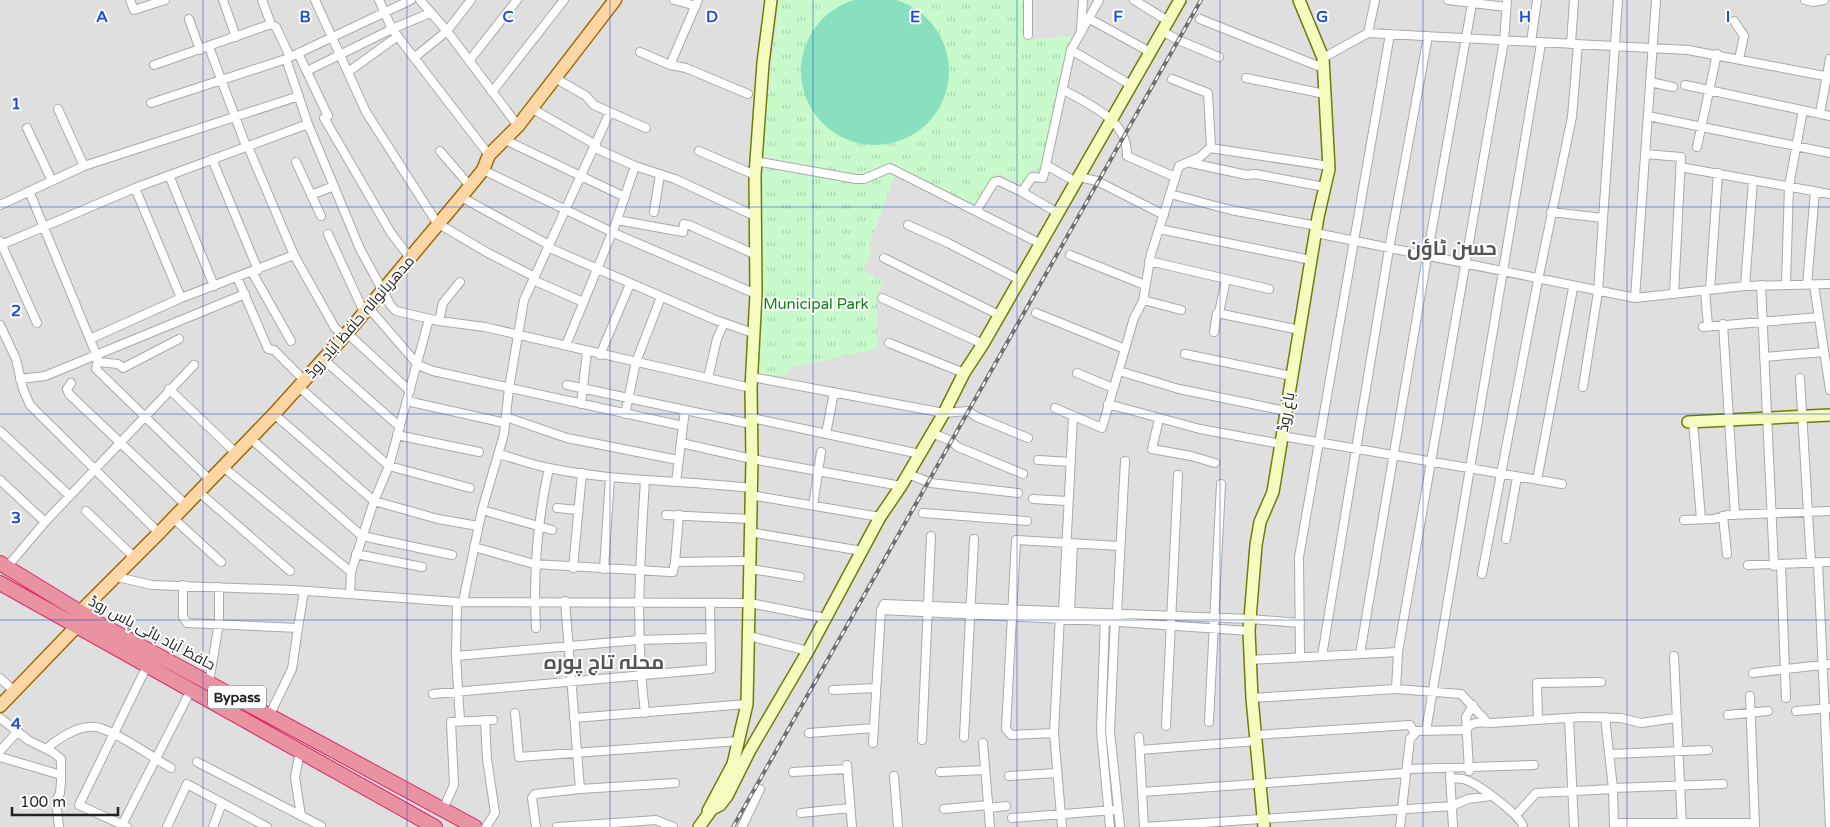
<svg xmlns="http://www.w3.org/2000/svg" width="1830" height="827" font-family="'Varela Round',Cairo,sans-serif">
  <defs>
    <pattern id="park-tufts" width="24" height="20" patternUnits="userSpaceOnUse" patternTransform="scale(1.25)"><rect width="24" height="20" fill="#c8facc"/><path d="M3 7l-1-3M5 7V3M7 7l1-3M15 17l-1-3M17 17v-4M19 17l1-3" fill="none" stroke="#acd6af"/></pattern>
  </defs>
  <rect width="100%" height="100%" fill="#f2efe9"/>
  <!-- residential -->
  <path fill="#e0dfdf" d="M0,0H1830V827H0Z"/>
  <!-- park -->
  <path fill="url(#park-tufts)" d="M779,0H1026V40L1071,36L1041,171L1032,169L1024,186L996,173L977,206L891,164L870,173L848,176L761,156Z
    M759,164L864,183L885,173L891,172L895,175L868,248L872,251L863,271L883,280L877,296V349L789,368L787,375L758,376Z"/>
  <!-- pitch -->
  <path fill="#88e0be" d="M801 71a74 74 0 1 1 148 0a74 74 0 1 1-148 0Z"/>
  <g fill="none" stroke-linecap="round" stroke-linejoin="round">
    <defs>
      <path id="street" d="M130,0L134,10L165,0
        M223,0L236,37
        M262,0L271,24
        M315,0L366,112L437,223L488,253L535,277
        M379,0L392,29L489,155
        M420,0L447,31L518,126
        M674,0L696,6
        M1134,0L1168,21
        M1448,0L1506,7
        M1805,0L1813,2L1824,0
        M1088,18L1150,52
        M189,19L200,50
        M1200,19L1323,68
        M1734,21L1744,36L1739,59
        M1081,29L1083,0
        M1162,31L1178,40L1219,57
        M1368,33L1375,0
        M1028,35V0
        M1531,42L1537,0
        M1571,44L1574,0
        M209,47L246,146L249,149L294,255L335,328L345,336
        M1071,50L1131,85
        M640,52L670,65L686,68L748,94
        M298,53L328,116L324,118L391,233L411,259
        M415,57L447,31L471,0
        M1323,58L1368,33L1688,50L1830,77
        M286,59L308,124L360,249L391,306L396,311L439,321L485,327L751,388
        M469,61L517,0
        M154,65L271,24L276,27L290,57
        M670,65L698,0
        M307,71L392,29L430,13
        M348,72L398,36
        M555,78L586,96L594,105L646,128
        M1246,78L1325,94
        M1650,82L1673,87
        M1685,85L1830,116
        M1062,89C1089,105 1128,119 1127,156L1175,177
        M492,92L564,0
        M151,103L286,59L411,0
        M531,108L596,145
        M58,109L84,166
        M1820,113L1830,59
        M1648,116L1830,153
        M27,128L52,181
        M505,140L625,197
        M1697,147L1717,54
        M595,148L635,166L675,179L755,216
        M1210,148L1329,166
        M440,151L470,186
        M699,151L755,175
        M1645,154L1681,157L1674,294
        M212,159L258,270
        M755,161L856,179H864L890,168L1041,244
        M296,162L321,216
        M1191,163L1247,175L1255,174L1325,187
        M1046,165L1076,182
        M1680,167L1830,194
        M483,170L616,234L756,294
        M169,175L214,286
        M1079,177L1097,181L1164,215
        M135,188L181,298
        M29,191L98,359L96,369L210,480
        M1022,192L1058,213
        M1170,194L1231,210L1317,226
        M311,195L334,186
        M461,197L549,245L552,249L713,319L753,333
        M0,205L84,166L299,96
        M977,210L994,182L999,181L1022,192L1032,177L1043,178L1071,50L1099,0
        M654,212L660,174
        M1551,212L1603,218
        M617,220L683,232L684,224L689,225L754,254
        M908,225L948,243L1020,280
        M1159,229L1311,260
        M1316,233L1635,298L1745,286L1830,284
        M328,234L364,312
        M0,241L37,323
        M1,245L135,188L308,124
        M1070,255L1145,285
        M884,258L999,315
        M1149,261L1269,289
        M252,272L291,341
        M237,277L268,349L274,350L304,380
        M533,280L583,302
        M1786,284L1789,186L1803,110
        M1761,285L1774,566
        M1807,285L1815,191
        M1814,285L1830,390
        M1745,286L1753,180
        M1710,290L1718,173
        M1705,291L1708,326
        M882,298L983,344
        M1635,298L1656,0
        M1143,300L1181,310
        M368,307L418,365L433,371L683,426
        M1036,313L1125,349
        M1219,313L1226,279
        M439,321L443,303L460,282
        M1723,324L1735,515
        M0,325L16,359L23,389L30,405L159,533
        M1703,327L1819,317
        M1214,332L1217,313L1300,330
        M347,333L410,391
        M90,339L181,298L294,255
        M889,343L964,373
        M566,345L616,223L635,166
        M1185,354L1292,376
        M600,355L630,284
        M1764,357L1824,352
        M323,359L400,427
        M98,362L118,364L123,368L179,339
        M1119,371L1179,389L1286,411
        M1077,373L1113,388
        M752,377L944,413L968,411L977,417L1028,438
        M708,378L717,339L724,323
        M1800,378L1811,563
        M20,379L45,376L245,294
        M71,383L67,389L69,394L186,505
        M567,385L751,424
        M299,387L389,466L470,488
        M1583,387L1598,292L1618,0
        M169,389L236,453
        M407,401L505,423
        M581,404L587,352
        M1108,404L1200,429L1281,444
        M1055,408L1102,428L1134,318L1143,301L1151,254L1179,166L1200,157L1211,147L1208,93L1172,79
        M274,414L374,501L438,519L478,526
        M625,414L636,362L661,297
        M506,417L567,438L678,460
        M752,418L920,454
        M1159,419L1152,449L1191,456L1215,463
        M1693,421L1701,519
        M0,431L70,496
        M932,433L951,441L958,447L1023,474
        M826,434L834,392
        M397,435L479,452
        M1282,436L1562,484
        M250,438L362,536L452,555
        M681,443L752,459L901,486
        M498,454C515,458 532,465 549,468C615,482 684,480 751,488
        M1038,460L1071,462
        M222,466L351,572
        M908,474L931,483L1018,493
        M0,480L45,522
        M645,480C640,561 635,632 645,713
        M1537,480L1573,288
        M676,482L685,410
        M199,492L290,571
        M750,495L880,517
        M1033,499L1067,501
        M813,506L821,452
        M557,508L578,510
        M482,510L552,530
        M86,511L135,558
        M923,513L1027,521
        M666,515L750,519
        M1723,516L1727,554
        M173,518L221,562
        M1684,520L1714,519L1727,515L1830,511
        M749,532L862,551
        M1506,539L1517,477
        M474,547L534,564L670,572H673L675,562L750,561
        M356,554L422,567
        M675,562L679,515
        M1818,562L1830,827
        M1748,565L1830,562
        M1781,565L1786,698
        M7,567L45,522L194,365
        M573,568L582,473
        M604,569L610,477
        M751,569L800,577
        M1482,574L1538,280L1572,117L1578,44
        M117,577L152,585L294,590L457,602L750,603L825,618
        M183,585V617L187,623L298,628L304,591
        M350,594L351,572L374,501L389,466L429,319
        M565,601L580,789
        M457,602L456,656L460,721
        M463,602L482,510L504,434L509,388L524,300L610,112
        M881,610L1105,621L1249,631
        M1063,611L1073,417
        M1070,611L1073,543
        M1117,613L1125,461
        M1060,615L1054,733L1062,827
        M1105,617L1101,731L1110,827
        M1115,618L1110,731L1120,827
        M536,628C533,574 537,522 549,468
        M749,636L808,651
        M1360,654L1427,257L1472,4
        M456,656L638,640L710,638
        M1322,656L1389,249L1428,36
        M1674,656L1682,827
        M1300,657L1299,557L1390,34
        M1250,660L1398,652
        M1753,673L1830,664
        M0,678L14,691
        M209,682L219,623V587
        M1396,689L1398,652L1504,41L1507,0
        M833,690L876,688
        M433,694L711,669L710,603
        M1750,696L1755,826
        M1252,698L1396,689L1461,694L1488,723
        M1796,711L1830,708
        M515,713L519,757L739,741
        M270,714L292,669L298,628
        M1728,715L1768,711
        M1605,717L1613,788L1614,827
        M0,718L28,740L54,753L61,759V782L60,793L56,801L59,827
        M574,718L747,704
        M1569,718L1574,827
        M485,720L487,759L495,813L486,827
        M1538,720L1537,683L1601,682
        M1209,722L1221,484
        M1166,726L1178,475
        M1426,731L1541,44
        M809,733L874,728
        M1054,733L1011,735L1006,729L1016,540L1120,546
        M1256,735L1410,725L1414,732
        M964,737L974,539
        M1139,737L1144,827
        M922,740L931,536
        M873,743L881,610L884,604L1250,619L1300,623
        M983,743L990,827
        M46,749C60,737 84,721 103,729C123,736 152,757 171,768
        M1140,750L1256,741
        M0,751L17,732
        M300,751L295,777L301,816
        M1610,754L1708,750
        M0,757L61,775
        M197,762L321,826
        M847,765L852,827
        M1407,769L1534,765
        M1469,771L1466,717L1473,705
        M793,772L847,769
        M940,772L985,770
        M1450,774L1453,827
        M894,776L898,827
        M1009,776L1056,773
        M1450,778C1455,779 1462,778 1466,780C1478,784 1522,816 1523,827
        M1613,788L1723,784
        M1142,792L1406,773
        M989,808L1006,806
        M443,809L454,785L451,722L493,720
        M944,809L988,805
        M801,813L850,808
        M1516,815L1536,793L1613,789
        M1012,818L1114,810
        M1614,823H1754
        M122,825L191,690
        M127,827L79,805L147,666
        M167,827L187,784L267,827
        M213,827L222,803
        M536,827L532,798L535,794L580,789L675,783
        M557,827L656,820L673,827
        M742,827L760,789
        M1144,827L1452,806L1468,799L1491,796
        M1400,827L1410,739L1417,731L1465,730C1473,721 1480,722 1491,723L1583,717L1621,718L1641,723L1676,718"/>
      <path id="secondary" d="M1688,422L1830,415
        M708,811L733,764L747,704L752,459L751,388L756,294L755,175L763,63L771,0
        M699,827L712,809L720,805L727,796L750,750L808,651L880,517L901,486L944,413L964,373L983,344L1180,0
        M1264,827L1252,698L1249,631L1256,545L1260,522L1273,492L1318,217L1329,169L1323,58L1299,0"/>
      <path id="primary" d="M80,612L159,533L274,414L347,333L461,197L483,170L489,155L518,126L615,0
        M0,706L76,627"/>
      <path id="highway" d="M0,563L98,623L475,827
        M0,583L435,827"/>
    </defs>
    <!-- street casing -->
    <use href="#street" stroke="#a9a9a9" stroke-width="10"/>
    <!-- secondary casing -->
    <use href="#secondary" stroke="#707d05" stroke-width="14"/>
    <!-- primary casing -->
    <use href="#primary" stroke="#a06b00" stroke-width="15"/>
    <!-- highway casing -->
    <use href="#highway" stroke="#dc2a67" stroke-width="16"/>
    <!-- street -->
    <use href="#street" stroke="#fff" stroke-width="8"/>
    <!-- secondary -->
    <use href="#secondary" stroke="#f7fabf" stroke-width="11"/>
    <!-- primary -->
    <use href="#primary" stroke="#fcd6a4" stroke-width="12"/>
    <!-- highway -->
    <use href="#highway" stroke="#e892a2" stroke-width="14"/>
    <defs>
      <path id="rail" d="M733,827L1201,0"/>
    </defs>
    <!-- rail casing -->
    <use href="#rail" stroke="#707070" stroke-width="4"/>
    <!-- rail -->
    <use href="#rail" stroke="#fff" stroke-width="2" stroke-dasharray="5.5" stroke-linecap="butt"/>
  </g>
  <!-- grid -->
  <path fill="none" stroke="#1d4ed8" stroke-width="1" stroke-opacity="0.55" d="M203,0V827M407,0V827M610,0V827M813,0V827M1017,0V827M1220,0V827M1423,0V827M1627,0V827M0,207H1830M0,414H1830M0,620H1830"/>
  <g text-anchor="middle" stroke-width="4" stroke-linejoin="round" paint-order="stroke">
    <!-- shield labels -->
    <rect fill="#fff" stroke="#646464" stroke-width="1" x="208" y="685.5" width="58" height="23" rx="4"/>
    <g font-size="14" font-weight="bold" fill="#222">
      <text x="237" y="702">Bypass</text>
    </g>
    <!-- park labels -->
    <g font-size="15" fill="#0c8416" stroke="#fff">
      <text x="816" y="309">Municipal Park</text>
    </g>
    <!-- street labels -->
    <g font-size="15" fill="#222" stroke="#fff">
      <text transform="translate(360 317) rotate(-49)" y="5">مدھریانوالہ حافظ آباد روڈ</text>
      <text transform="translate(1286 412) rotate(-80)" y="5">باغ روڈ</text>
      <text transform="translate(152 633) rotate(28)" y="5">حافظ آباد بائی پاس روڈ</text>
    </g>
    <!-- district labels -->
    <g font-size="20" font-weight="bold" fill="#555" stroke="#fff">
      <text x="1452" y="255">حسن ٹاؤن</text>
      <text x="604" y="669">محلہ تاج پورہ</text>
    </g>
  </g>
  <g font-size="16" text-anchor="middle" font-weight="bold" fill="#1d4ed8" stroke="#fff" stroke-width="4" stroke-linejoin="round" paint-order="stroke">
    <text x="102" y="22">A</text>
    <text x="305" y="22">B</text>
    <text x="508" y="22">C</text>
    <text x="712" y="22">D</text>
    <text x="915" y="22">E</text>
    <text x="1118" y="22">F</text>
    <text x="1322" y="22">G</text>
    <text x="1525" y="22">H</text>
    <text x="1728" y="22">I</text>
    <text x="16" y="109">1</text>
    <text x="16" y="316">2</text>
    <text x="16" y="523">3</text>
    <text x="16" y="729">4</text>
  </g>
  <!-- scale -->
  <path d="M12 807v8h106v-8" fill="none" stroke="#222222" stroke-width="2.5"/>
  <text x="20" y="807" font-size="15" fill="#222222" stroke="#ffffff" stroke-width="4" paint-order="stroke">100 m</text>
</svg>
